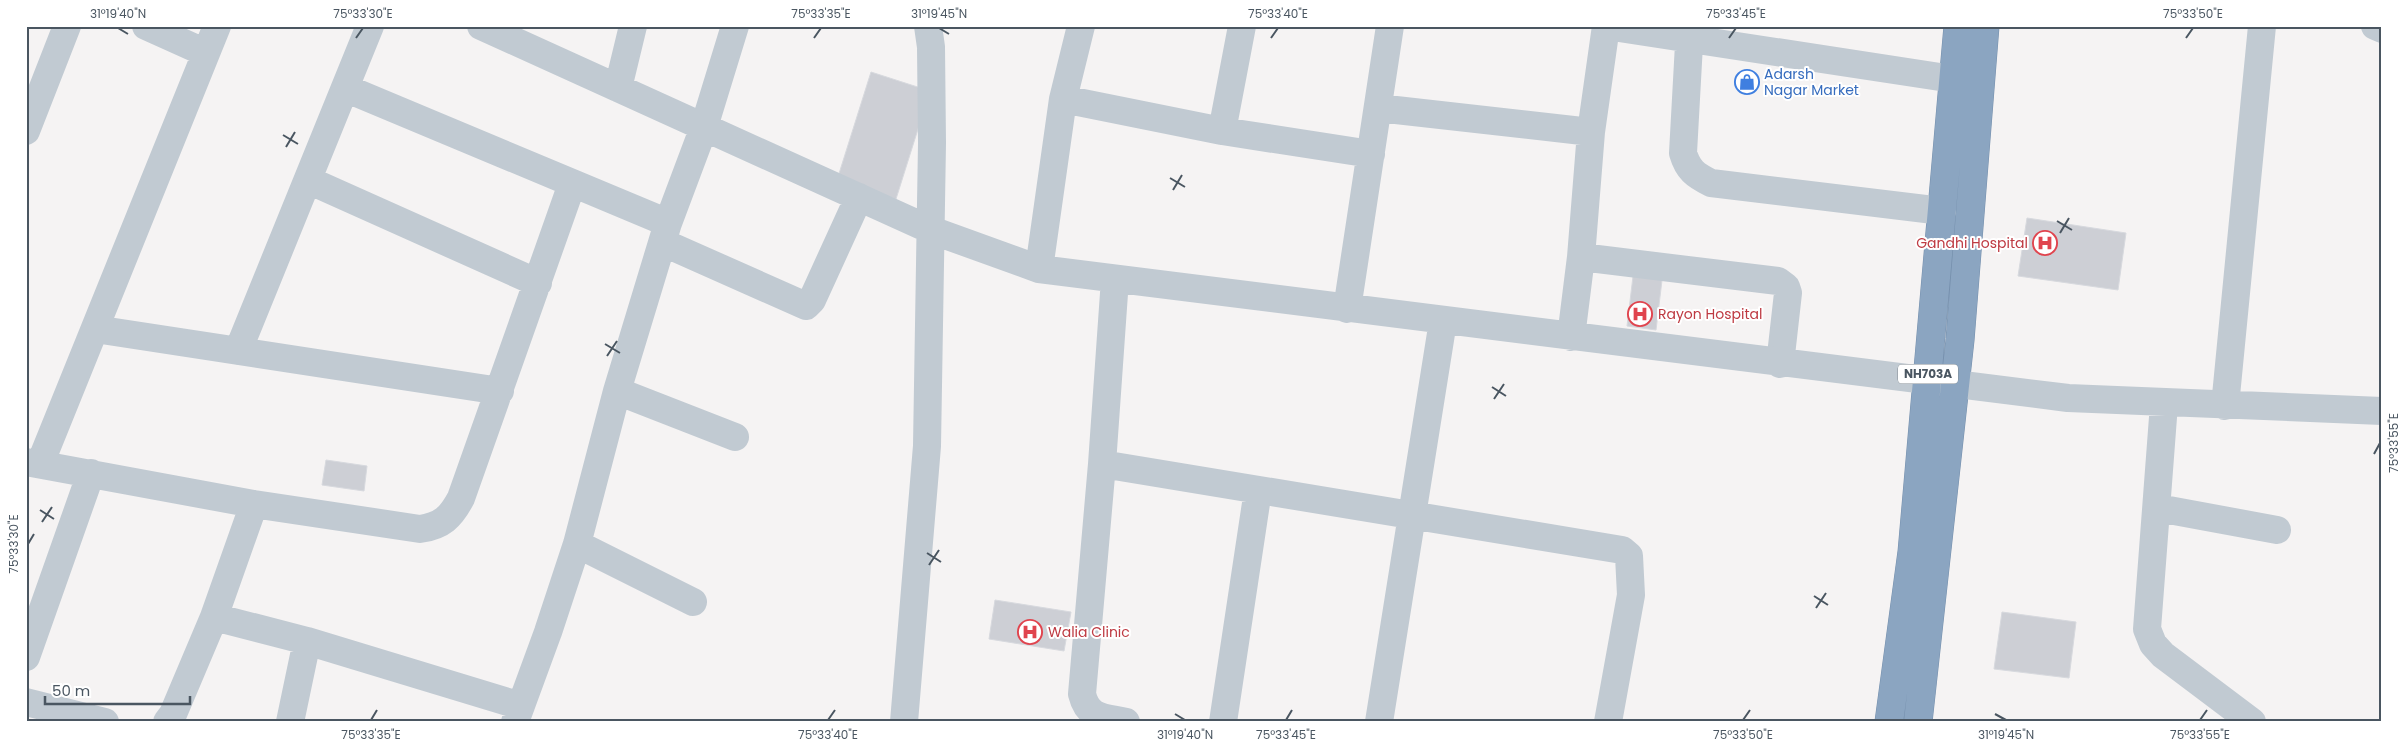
<svg xmlns="http://www.w3.org/2000/svg" width="2408" height="748" font-family="Poppins,sans-serif">
  <rect width="100%" height="100%" fill="#f5f3f3"/>
  <!-- building -->
  <path fill="#cdcfd5" stroke="#d7d9de" d="M871,72L930,91L896,199L837,180Z
    M2027,218L2126,233L2118,290L2018,276Z
    M1634,268L1663,272L1656,330L1627,326Z
    M326,460L367,466L364,491L322,485Z
    M995,600L1071,612L1064,651L989,639Z
    M2002,612L2076,622L2069,678L1994,669Z"/>
  <g fill="none" stroke-linecap="round" stroke-linejoin="round">
    <defs>
      <path id="highway" d="M1889,722L1912,552L1958,26
        M1918,722L1960,340L1985,26"/>
    </defs>
    <!-- highway casing -->
    <use href="#highway" stroke="#7690ad" stroke-width="29"/>
    <!-- minor -->
    <path stroke="#c1cad2" stroke-width="28" d="M146,26L206,53
      M481,26L931,230L1039,269L2068,398L2382,411
      M1606,26L1953,79
      M1690,26L1683,153C1688,170 1695,175 1711,183L1942,211
      M2375,26L2382,29
      M345,88L668,223
      M618,88L633,26
      M1063,99L1222,131L1371,154
      M1378,108L1591,132
      M26,131L67,26
      M1222,131L1242,26
      M308,180L538,283
      M664,243L806,306L812,300L859,197
      M1581,257L1778,281L1786,287L1788,293L1780,364
      M1039,269L1063,99L1081,26
      M1115,279L1102,464L1082,694C1088,719 1104,717 1126,722
      M1347,309L1390,26
      M95,329L500,391
      M1571,337L1581,257L1591,132L1606,26
      M238,351L370,26
      M617,391L735,437
      M2164,404L2147,629L2153,644L2163,655L2252,722
      M2225,406L2262,26
      M26,462L254,504L420,529C442,526 451,517 461,498L572,184
      M40,464L217,26
      M1102,464L1622,550L1629,556L1631,595L1608,722
      M2158,508L2277,530
      M577,544L693,602
      M214,617L307,641L521,706
      M26,657L91,473
      M26,702L105,722
      M167,722L173,714L214,617L254,504
      M290,722L307,641
      M515,722L548,632L577,544L617,391L668,223L704,127L735,26
      M904,722L927,446L932,143L931,47L928,26
      M1223,722L1258,490
      M1379,722L1443,321"/>
    <!-- highway -->
    <use href="#highway" stroke="#8ba5c1" stroke-width="28"/>
  </g>
  <!-- ticks -->
  <path fill="none" stroke="#4a5661" stroke-width="2" d="M118,28L128,34M939,28L949,34M356,38L363,28M814,38L821,28M1271,38L1278,28M1729,38L1736,28M2186,38L2193,28M283,135L298,144M286,147L295,132M1170,178L1185,187M1173,190L1182,175M2057,221L2072,230M2060,233L2069,218M605,344L620,353M607,356L617,341M1492,387L1506,396M1494,399L1504,384M2374,454L2380,443M40,510L54,519M42,522L52,507M28,544L34,534M927,553L941,562M929,565L939,550M1814,596L1828,605M1816,608L1826,593M1175,714L1185,720M1995,714L2006,720M371,720L377,710M828,720L835,710M1286,720L1292,710M1743,720L1750,710M2200,720L2207,710"/>
  <!-- icons -->
  <defs>
    <symbol id="shop-ring" viewBox="-11 -11 22 22"><circle r="9.5" fill="#fff" stroke="#3f7fe0" stroke-width="1.5"/><path d="M-5-2.5h2.3a2.7 3.5 0 0 1 5.4 0H5L5.5 6h-11ZM-1.5-2.5h3a1.5 2.3 0 0 0-3 0Z" fill="#3f7fe0"/></symbol>
    <symbol id="hospital-ring" viewBox="-11 -11 22 22"><circle r="9.5" fill="#fff" stroke="#e0444e" stroke-width="1.5"/><path d="M-5-5h3v3.5h4V-5h3V5h-3V1.5h-4V5h-3Z" fill="#e0444e"/></symbol>
  </defs>
  <g fill-rule="evenodd">
    <use href="#shop-ring" x="1733" y="68" width="28" height="28"/>
    <use href="#hospital-ring" x="2031" y="229" width="28" height="28"/>
    <use href="#hospital-ring" x="1626" y="300" width="28" height="28"/>
    <use href="#hospital-ring" x="1016" y="618" width="28" height="28"/>
  </g>
  <g text-anchor="middle" stroke-width="4" stroke-linejoin="round" paint-order="stroke">
    <!-- shield labels -->
    <rect fill="#fff" stroke="#808990" stroke-width="1" x="1898" y="364.5" width="60" height="19" rx="4"/>
    <g font-size="12" font-weight="bold" fill="#4a5661">
      <text x="1928" y="378">NH703A</text>
    </g>
    <!-- shop labels -->
    <g font-size="14" fill="#366cbe" stroke="#fff" text-anchor="start">
      <text x="1764" y="79">Adarsh<tspan x="1764" dy="16">Nagar Market</tspan></text>
    </g>
    <!-- health labels -->
    <g font-size="14" fill="#be3a42" stroke="#fff" text-anchor="start">
      <text x="2028" y="248" text-anchor="end">Gandhi Hospital</text>
      <text x="1658" y="319">Rayon Hospital</text>
      <text x="1048" y="637">Walia Clinic</text>
    </g>
  </g>
  <!-- border -->
  <rect width="2408" height="748" fill="none" stroke="#ffffff" stroke-width="55"/>
  <!-- scale -->
  <path d="M45 696v8h145v-8" fill="none" stroke="#4a5661" stroke-width="2.5"/>
  <text x="52" y="696" font-size="15" fill="#4a5661" stroke="#ffffff" stroke-width="4" paint-order="stroke">50 m</text>
  <rect x="28" y="28" width="2352" height="692" fill="none" stroke="#4a5661" stroke-width="2"/>
  <g font-size="12" text-anchor="middle" fill="#4a5661">
    <text x="118" y="18">31°19'40"N</text>
    <text x="363" y="18">75°33'30"E</text>
    <text x="821" y="18">75°33'35"E</text>
    <text x="939" y="18">31°19'45"N</text>
    <text x="1278" y="18">75°33'40"E</text>
    <text x="1736" y="18">75°33'45"E</text>
    <text x="2193" y="18">75°33'50"E</text>
    <text transform="translate(2394 443) rotate(-90)" y="4">75°33'55"E</text>
    <text transform="translate(14 544) rotate(-90)" y="4">75°33'30"E</text>
    <text x="371" y="739">75°33'35"E</text>
    <text x="828" y="739">75°33'40"E</text>
    <text x="1185" y="739">31°19'40"N</text>
    <text x="1286" y="739">75°33'45"E</text>
    <text x="1743" y="739">75°33'50"E</text>
    <text x="2006" y="739">31°19'45"N</text>
    <text x="2200" y="739">75°33'55"E</text>
  </g>
</svg>
